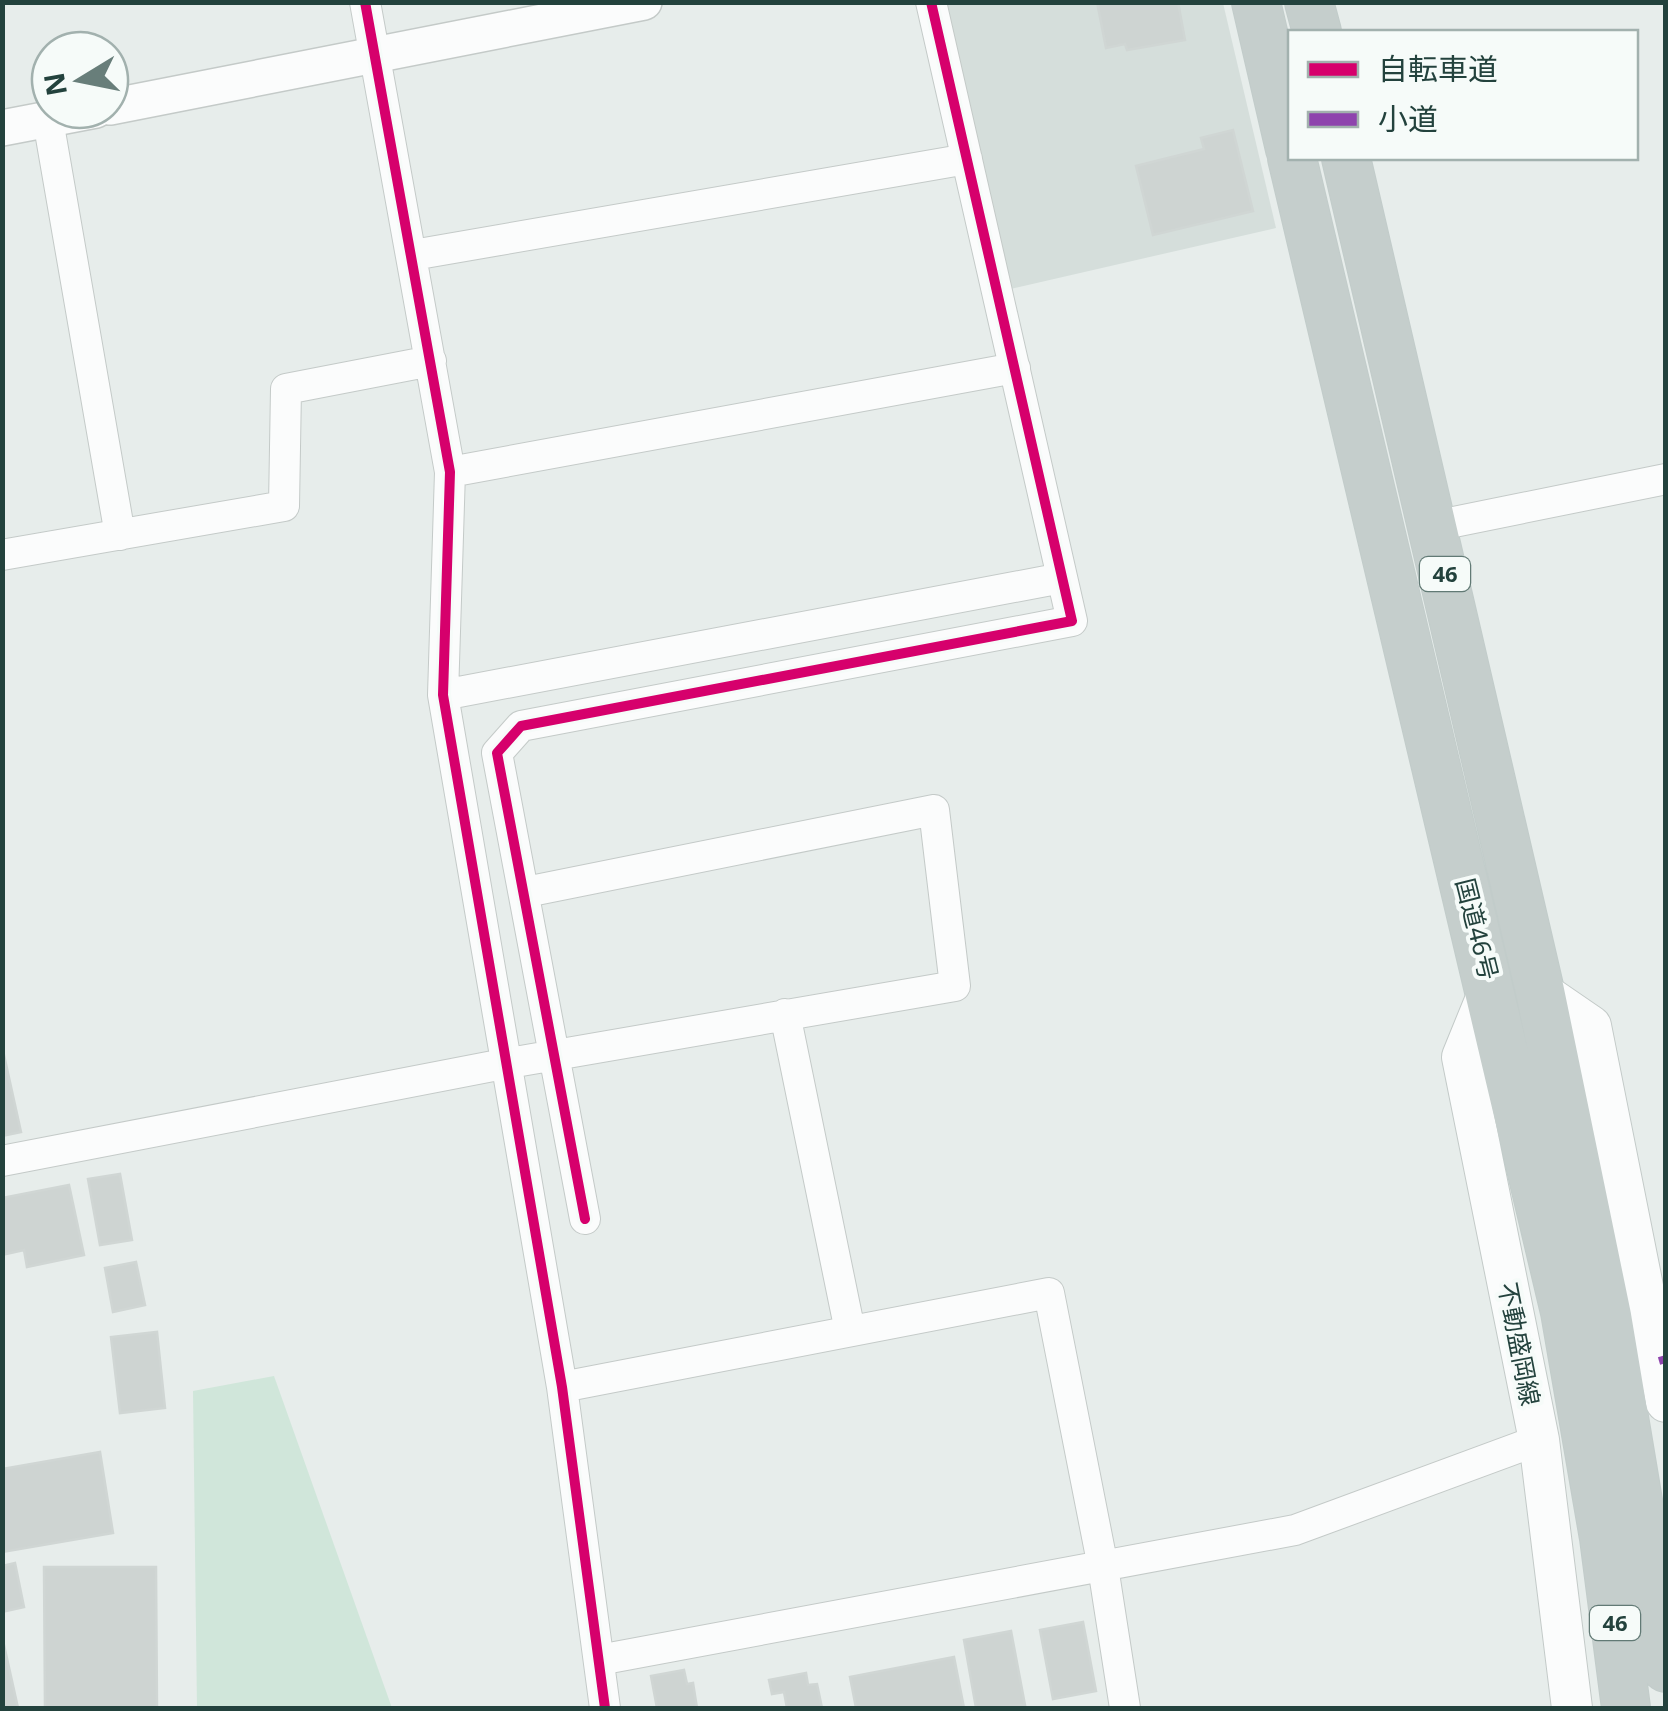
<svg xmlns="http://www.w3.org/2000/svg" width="1668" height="1711" font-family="'Noto Sans','Noto Sans JP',sans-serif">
  <rect width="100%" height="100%" fill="#e7edeb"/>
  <!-- built -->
  <path fill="#d5dedb" d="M931,3H1223L1276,228L997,292Z"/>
  <!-- green -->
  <path fill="#d0e6da" d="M274,1376L392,1708H197L193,1391Z"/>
  <!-- building -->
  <path fill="#ced4d2" stroke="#d0d6d4" stroke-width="2.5" d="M1097,2H1178L1185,40L1127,50L1125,44L1106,48Z
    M1233,130L1253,211L1153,235L1136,166L1204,149L1201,138Z
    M2,1046L21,1132L2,1136Z
    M120,1174L132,1240L100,1245L88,1179Z
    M69,1185L84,1255L27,1267L24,1250L2,1255V1198Z
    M136,1262L145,1305L113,1312L105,1268Z
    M157,1332L165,1408L120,1413L111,1337Z
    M100,1452L113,1533L2,1552V1469Z
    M15,1563L24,1607L2,1612V1566Z
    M44,1567H156L157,1708H45Z
    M1083,1622L1096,1691L1053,1699L1040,1630Z
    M1011,1631L1025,1705L976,1708L964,1640Z
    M2,1636L18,1708H2Z
    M954,1657L964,1708H856L850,1677Z
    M684,1670L687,1684L693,1683L697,1708H657L651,1676Z
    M806,1673L808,1685L817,1684L822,1708H787L784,1692L772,1694L769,1680Z"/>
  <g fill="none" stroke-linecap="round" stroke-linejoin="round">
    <defs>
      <path id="minor" d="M365,2L450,472L443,695L562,1387L605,1708
        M48,120L120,535
        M413,255L967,159
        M450,472L1015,368
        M1434,526L1666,479
        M2,555L284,506L286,389L431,361
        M443,695L1062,578
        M785,1014L850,1331
        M2,1161L509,1063L955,986L934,810L526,892
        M585,1219L497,753L521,726L1072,621L931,2
        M562,1387L1049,1293L1103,1567L1125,1708
        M599,1660L1295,1530L1539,1440"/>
      <path id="tertiary" d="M110,107L644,2
        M2,128L96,110"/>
      <path id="secondary" d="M1491,986L1462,1057L1539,1440L1572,1708
        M1540,991L1591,1026L1666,1402"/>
      <path id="trunk" d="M1256,2L1290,149
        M1309,2L1317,32
        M1292,158L1565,1312L1604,1538L1626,1708
        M1346,158L1540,991L1607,1316L1666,1668"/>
    </defs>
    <!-- minor casing -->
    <use href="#minor" stroke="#c4cac8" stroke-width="32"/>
    <!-- tertiary casing -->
    <use href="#tertiary" stroke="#c4cac8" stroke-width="38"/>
    <!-- secondary casing -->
    <use href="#secondary" stroke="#c3cac8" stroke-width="42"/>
    <!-- trunk casing -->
    <use href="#trunk" stroke="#c2ccca" stroke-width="50"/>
    <!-- minor -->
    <use href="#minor" stroke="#fbfcfc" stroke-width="30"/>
    <!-- tertiary -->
    <use href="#tertiary" stroke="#fbfcfc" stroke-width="35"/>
    <!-- secondary -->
    <use href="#secondary" stroke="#fbfcfc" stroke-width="40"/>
    <!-- trunk -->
    <use href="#trunk" stroke="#c5cecc" stroke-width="48"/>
    <!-- quiet -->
    <path stroke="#8e44ad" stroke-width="8" stroke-dasharray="15 8" stroke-linecap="butt" d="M1659,1361L1666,1359"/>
    <defs>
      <path id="cycleway" d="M365,2L450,472L443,695L562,1387L605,1708
        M585,1219L497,753L521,726L1072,621L931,2"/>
    </defs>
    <!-- cycleway casing -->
    <use href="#cycleway" stroke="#f6fbf9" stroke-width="16"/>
    <!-- cycleway -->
    <use href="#cycleway" stroke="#d6006c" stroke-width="10"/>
  </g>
  <g text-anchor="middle" stroke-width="8" stroke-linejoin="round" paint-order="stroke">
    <!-- shield labels -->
    <g fill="#f6fbf9" stroke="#627a75" stroke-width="2.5">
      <rect x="1420" y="557" width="50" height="34" rx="8"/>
      <rect x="1590" y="1606" width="50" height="34" rx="8"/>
    </g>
    <g font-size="22" font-weight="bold" fill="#23423d">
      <text x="1445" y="582">46</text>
      <text x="1615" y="1631">46</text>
    </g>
    <!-- street labels -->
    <g font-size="25" fill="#23423d" stroke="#f6fbf9">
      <text transform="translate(1477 929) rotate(76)" y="9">国道46号</text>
      <text transform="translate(1519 1344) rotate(79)" y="9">不動盛岡線</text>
    </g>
  </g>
  <!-- border -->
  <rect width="1668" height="1711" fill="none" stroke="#23423d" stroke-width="10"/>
  <!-- legend -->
  <rect x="1288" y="30" width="350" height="130" fill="#f6fbf9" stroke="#a2b1ae" stroke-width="2.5"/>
  <rect x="1308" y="62" width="50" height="15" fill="#d6006c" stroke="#a2b1ae" stroke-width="2.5"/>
  <text x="1378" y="80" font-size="30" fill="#23423d">自転車道</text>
  <rect x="1308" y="112" width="50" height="15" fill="#8e44ad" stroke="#a2b1ae" stroke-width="2.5"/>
  <text x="1378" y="130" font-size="30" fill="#23423d">小道</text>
  <!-- north arrow -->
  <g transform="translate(80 80) rotate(260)"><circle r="48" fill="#f6fbf9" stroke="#a2b1ae" stroke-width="2.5"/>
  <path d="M0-8L18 38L0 25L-18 38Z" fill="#687e7a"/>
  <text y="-15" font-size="28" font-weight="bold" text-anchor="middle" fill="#23423d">N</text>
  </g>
</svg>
